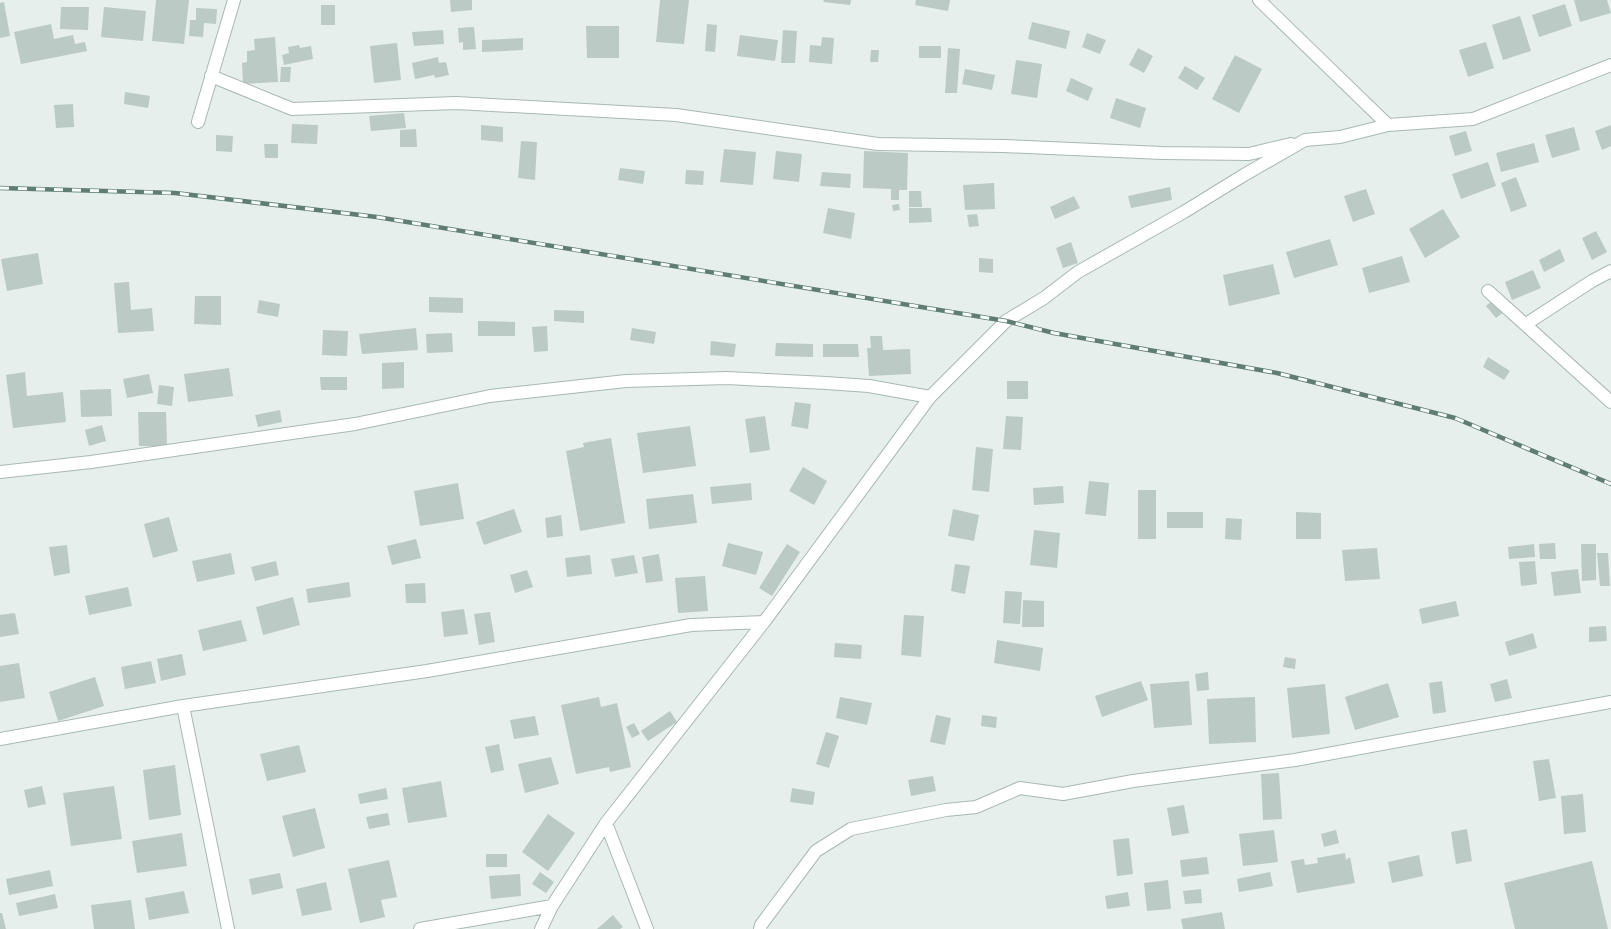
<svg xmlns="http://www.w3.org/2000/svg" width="1611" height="929" font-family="Manrope,sans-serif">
  <rect width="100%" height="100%" fill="#e6efeb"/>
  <!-- building -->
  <path fill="#bbcac4" d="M156,0H189L184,44L152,41Z
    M450,0H472V10L451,12Z
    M660,0H689L684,44L656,42Z
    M824,0H851L850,5L823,2Z
    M916,0H950L948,11L915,5Z
    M1574,0H1607L1611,13L1580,22Z
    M4,2L10,36L0,38V3Z
    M1565,4L1572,26L1539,37L1532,15Z
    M321,5H335V25H321Z
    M61,7H89L88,30L60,29Z
    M104,7L146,11L143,41L101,37Z
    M196,8L217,9L216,24L204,23L203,37L189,36L190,20H196Z
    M1520,16L1531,51L1503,60L1492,25Z
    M1032,22L1070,31L1066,49L1028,39Z
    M51,24L54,39L73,35L75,44L85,42L87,51L21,64L14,32Z
    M707,24L717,25L715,52L705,51Z
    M586,26H619V58H587Z
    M474,27L476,49L463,50V42L459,43L458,28Z
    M443,30L444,44L414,46L412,32Z
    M783,30L797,31L795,63H781Z
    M1087,33L1106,40L1100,54L1082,47Z
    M740,35L778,40L775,61L737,56Z
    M275,37L278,82L243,84L242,63L247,62V51L255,50L254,39Z
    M822,37L834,38L832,64L809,62L810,45L821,46Z
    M523,38V50L482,52V40Z
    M1486,42L1494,68L1468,77L1459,50Z
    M397,43L401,80L374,83L370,46Z
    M299,45L300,48L311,46L313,59L284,65L282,55L289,53L288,47Z
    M919,46H941V58H919Z
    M948,48L960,49L957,93H945Z
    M1138,48L1153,56L1144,73L1129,65Z
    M871,50H879L878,62H870Z
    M1235,55L1262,69L1239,113L1212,99Z
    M438,57L439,63L446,62L449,75L435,78L434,75L415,79L412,63Z
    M1016,60L1042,64L1037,98L1011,94Z
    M1185,66L1205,78L1197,90L1178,78Z
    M281,67H291L290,82H280Z
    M965,69L995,75L992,90L962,84Z
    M1071,78L1093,88L1088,101L1066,91Z
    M125,92L150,96L148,108L124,104Z
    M1116,98L1146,108L1140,128L1110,118Z
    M73,104L74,127L56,128L54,105Z
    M404,113L406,128L371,131L369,116Z
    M292,124L318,125L317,144L291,143Z
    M481,125L503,127V142L481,140Z
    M1611,125V146L1602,150L1595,131Z
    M1574,127L1580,150L1552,158L1545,135Z
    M416,129L417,147H400V130Z
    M1466,131L1472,151L1455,156L1449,136Z
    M216,135L233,136L232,152L216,151Z
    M521,141L537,142L535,180L518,178Z
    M1534,143L1539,162L1501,172L1496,153Z
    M264,144H278V158H265Z
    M724,149L756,152L753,185L720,182Z
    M776,151L802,154L799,182L773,179Z
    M864,151L908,153L907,190H899V200H891V189L863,188Z
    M1488,162L1496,186L1461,199L1452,174Z
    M620,168L645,171L643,184L618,180Z
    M686,170L704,171L703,185L685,184Z
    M822,172L851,174L850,188L820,186Z
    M1516,177L1527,206L1511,212L1501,183Z
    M994,183L995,209L965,210L963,185Z
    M1170,187L1172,200L1131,208L1128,196Z
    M1366,189L1375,214L1353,222L1344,196Z
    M909,191H921L922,207H909Z
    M1074,196L1080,208L1055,219L1050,207Z
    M899,204L900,210L893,211L892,205Z
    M828,208L855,213L851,239L823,233Z
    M909,208H931L932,222L909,223Z
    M1443,209L1460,237L1425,258L1409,229Z
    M977,214L979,226L969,227L967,215Z
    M1596,231L1607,252L1592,260L1582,238Z
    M1330,239L1338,265L1294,278L1286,252Z
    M1071,242L1078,263L1063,268L1056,248Z
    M1560,249L1565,261L1544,272L1539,260Z
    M38,253L43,284L7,291L1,259Z
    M1402,256L1410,282L1369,293L1362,268Z
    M979,258L993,259V273L979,272Z
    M1273,264L1280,294L1229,306L1223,275Z
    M1533,270L1541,288L1512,300L1505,282Z
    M129,282L131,310L152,308L154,331L118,333L114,283Z
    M195,296H221V325L194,324Z
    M429,297L463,298V313L429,312Z
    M1494,299L1504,312L1496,318L1486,306Z
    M259,300L280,304L278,317L257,313Z
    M554,310L584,311V323L554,321Z
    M478,321L515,322V336H478Z
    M547,326L548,351L534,352L532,327Z
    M416,328L418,350L362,354L359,334Z
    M632,328L656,332L654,344L630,340Z
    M323,330L348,331L347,356L322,355Z
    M452,333L453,352L427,353L426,334Z
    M870,336H882L883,350L910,349L911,374L869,376L867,348H871Z
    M711,341L736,344L734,357L710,355Z
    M776,343L813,344V357L775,356Z
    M823,344H858L859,357H823Z
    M1488,357L1510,371L1504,380L1483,367Z
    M404,362V388L382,389V363Z
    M229,368L233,396L188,402L184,374Z
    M25,372L27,396L63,392L66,422L13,428L6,375Z
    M149,374L153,393L127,398L123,379Z
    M320,377H347V390H321Z
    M1007,381H1028V399H1007Z
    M159,385L174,387L172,406L157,404Z
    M111,389L112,416L81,417L80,390Z
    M795,402L811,404L808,429L791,426Z
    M280,410L282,422L258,427L255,415Z
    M138,412H166L167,446H139Z
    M765,416L770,450L750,453L745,419Z
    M1006,416L1023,417L1021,450L1003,449Z
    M102,425L106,441L89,446L85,430Z
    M690,426L696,466L643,473L637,433Z
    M611,438L625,523L580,531L566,451L584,447L583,443Z
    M976,447L993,449L989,492L972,490Z
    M803,467L827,481L814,505L789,491Z
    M1089,481L1109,483L1106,516L1085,514Z
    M458,483L464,519L420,526L414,491Z
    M751,483L752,500L712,504L710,487Z
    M1063,486L1064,503L1034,505L1033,488Z
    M1138,490H1156V539H1138Z
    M693,494L697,523L649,529L646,499Z
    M514,509L522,532L484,545L476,522Z
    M953,509L979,515L974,541L948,536Z
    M1167,512H1203V528H1167Z
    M1296,512L1321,513V539H1296Z
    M561,515L563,536L547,538L545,518Z
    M169,517L178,551L153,558L144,524Z
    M1226,518L1242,519L1241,540L1225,539Z
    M1034,530L1060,533L1057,568L1030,565Z
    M416,539L421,558L392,565L387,546Z
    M728,543L763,552L756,575L722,566Z
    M1555,543L1556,559H1540L1539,544Z
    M787,544L800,552L772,596L759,588Z
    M1534,544L1535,557L1509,559L1508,547Z
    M1581,544H1596V580L1582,581Z
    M67,545L70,573L54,576L49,547Z
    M1377,548L1380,579L1345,581L1342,550Z
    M231,553L235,574L197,582L192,561Z
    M1597,553H1608L1610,586H1600Z
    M659,554L663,581L646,583L642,557Z
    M590,555L592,574L567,577L565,558Z
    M634,555L638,573L615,577L611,559Z
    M276,561L279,575L255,581L251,567Z
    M1535,561L1537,584L1521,586L1519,562Z
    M955,564L970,566L965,594L951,591Z
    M1578,569L1581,593L1554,596L1551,572Z
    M527,570L533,587L515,593L510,575Z
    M705,576L708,611L678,613L675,578Z
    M349,582L351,597L308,603L306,589Z
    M425,583L426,603H406L405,584Z
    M128,587L132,606L89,615L85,596Z
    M1005,591L1022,592L1020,624L1003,623Z
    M293,597L300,625L263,635L256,607Z
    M1023,600L1044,601V627H1022Z
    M1456,601L1459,616L1422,624L1419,609Z
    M464,609L468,634L444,637L441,612Z
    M490,612L495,642L479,645L474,614Z
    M15,613L19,634L0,637V615Z
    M904,615L924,616L921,657L901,655Z
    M241,620L247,641L203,651L198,630Z
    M1606,626L1607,641L1589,642V627Z
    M1533,633L1537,648L1509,656L1505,642Z
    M997,640L1043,648L1040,671L994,663Z
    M835,643L862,645L861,659L834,657Z
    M182,654L186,675L161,681L157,659Z
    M1285,657L1296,659L1295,669L1283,667Z
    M151,661L156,683L125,689L121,667Z
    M19,663L25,698L0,702V666Z
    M1208,672L1209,690L1197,691L1195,674Z
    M95,677L104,706L58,721L49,692Z
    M1507,679L1512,698L1495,702L1490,684Z
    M1141,681L1148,700L1102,717L1095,696Z
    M1189,681L1192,725L1154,728L1150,684Z
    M1442,681L1446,712L1433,714L1429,683Z
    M1388,683L1399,717L1355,730L1345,697Z
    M1325,684L1330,734L1292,738L1287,688Z
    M599,697L601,707L617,703L631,767L610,772L609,767L576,774L561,705Z
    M840,697L872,703L867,725L836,718Z
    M1255,697L1256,742L1209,744L1207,699Z
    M670,711L677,722L648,741L641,731Z
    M936,715L951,718L945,745L930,742Z
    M982,715L997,717L996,728L981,726Z
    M535,716L539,735L514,739L510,720Z
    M634,723L640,734L632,738L626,727Z
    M826,732L839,736L829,768L816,764Z
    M499,744L504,770L491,773L485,747Z
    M299,745L306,772L267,781L260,754Z
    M551,757L559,784L525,793L518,764Z
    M1549,759L1556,798L1539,801L1533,761Z
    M175,765L181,815L149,820L143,770Z
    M1279,773L1282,819L1263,820L1261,774Z
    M933,776L936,791L911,796L908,780Z
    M441,781L447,817L408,823L402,788Z
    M42,786L46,804L28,808L24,790Z
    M114,786L122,839L71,846L63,793Z
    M386,788L388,799L360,804L358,794Z
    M792,788L815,792L813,805L790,802Z
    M1583,794L1586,832L1564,834L1561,796Z
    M1184,805L1189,833L1172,836L1167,808Z
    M315,808L325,848L293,857L282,816Z
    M388,813L390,825L369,829L366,817Z
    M548,814L575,833L548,871L522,852Z
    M1467,829L1472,861L1456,864L1451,832Z
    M1274,830L1278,862L1243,866L1239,834Z
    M1336,830L1339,843L1324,847L1321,834Z
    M182,833L187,866L137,873L132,841Z
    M1129,838L1133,874L1117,876L1113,840Z
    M1345,853L1346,860L1350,857L1355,883L1297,893L1291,861L1304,859L1305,865L1318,863L1317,858Z
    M486,854H507V867H486Z
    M1419,855L1423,876L1392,883L1388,862Z
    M1207,857L1209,874L1182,877L1180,860Z
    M389,860L397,897L381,900L385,917L360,923L348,869Z
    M1592,861L1608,929H1515L1504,883Z
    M50,870L53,886L9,895L6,879Z
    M540,872L554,882L546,893L532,884Z
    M1270,872L1273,886L1239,892L1237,879Z
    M280,873L283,888L252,895L249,879Z
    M520,874L521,896L491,899L489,876Z
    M1168,880L1171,909L1147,911L1144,883Z
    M326,882L332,910L302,916L296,889Z
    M1201,889L1202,903L1185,904L1183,891Z
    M184,891L189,913L149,920L145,898Z
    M1128,892L1130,906L1107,909L1105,896Z
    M55,894L58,908L19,916L16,903Z
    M131,900L135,929H94L91,905Z
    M1222,912L1225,929H1183L1181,919Z
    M0,913H2L6,929H0Z
    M613,915L623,927L620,929H597Z"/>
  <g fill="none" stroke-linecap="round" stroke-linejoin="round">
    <defs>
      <path id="minor" d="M1259,0L1388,125
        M211,76L292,109L456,103L676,115L878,144L1004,146L1162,153L1249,154L1291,144
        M198,122L234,0
        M1488,291L1611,402
        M1526,324L1592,281L1611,271
        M0,472L91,462L355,424L490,396L626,381L727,378L826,383L869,386L930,397
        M183,706L228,929
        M0,739L183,706L427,671L691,625L764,622
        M606,823L647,929
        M420,929L552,906
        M541,929L552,906L606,823L764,622L930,397L1006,321L1044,298L1078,272L1184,212L1244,175L1305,140L1340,137L1388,125L1473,119L1611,65
        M760,929L761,925L816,851L851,829L946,810L976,807L1020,788L1063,794L1133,781L1295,760L1611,702"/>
    </defs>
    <!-- minor casing -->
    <use href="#minor" stroke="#a8b8b2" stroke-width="14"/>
    <!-- minor -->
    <use href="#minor" stroke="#fff" stroke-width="12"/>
    <defs>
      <path id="rail" d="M0,188L175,193L377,217L1006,321L1054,333L1277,373L1455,418L1611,484"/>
    </defs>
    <!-- rail casing -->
    <use href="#rail" stroke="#5f7d75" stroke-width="4.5"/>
    <!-- rail -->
    <use href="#rail" stroke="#f7fbf9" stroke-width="3" stroke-dasharray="9" stroke-linecap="butt"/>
  </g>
</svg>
